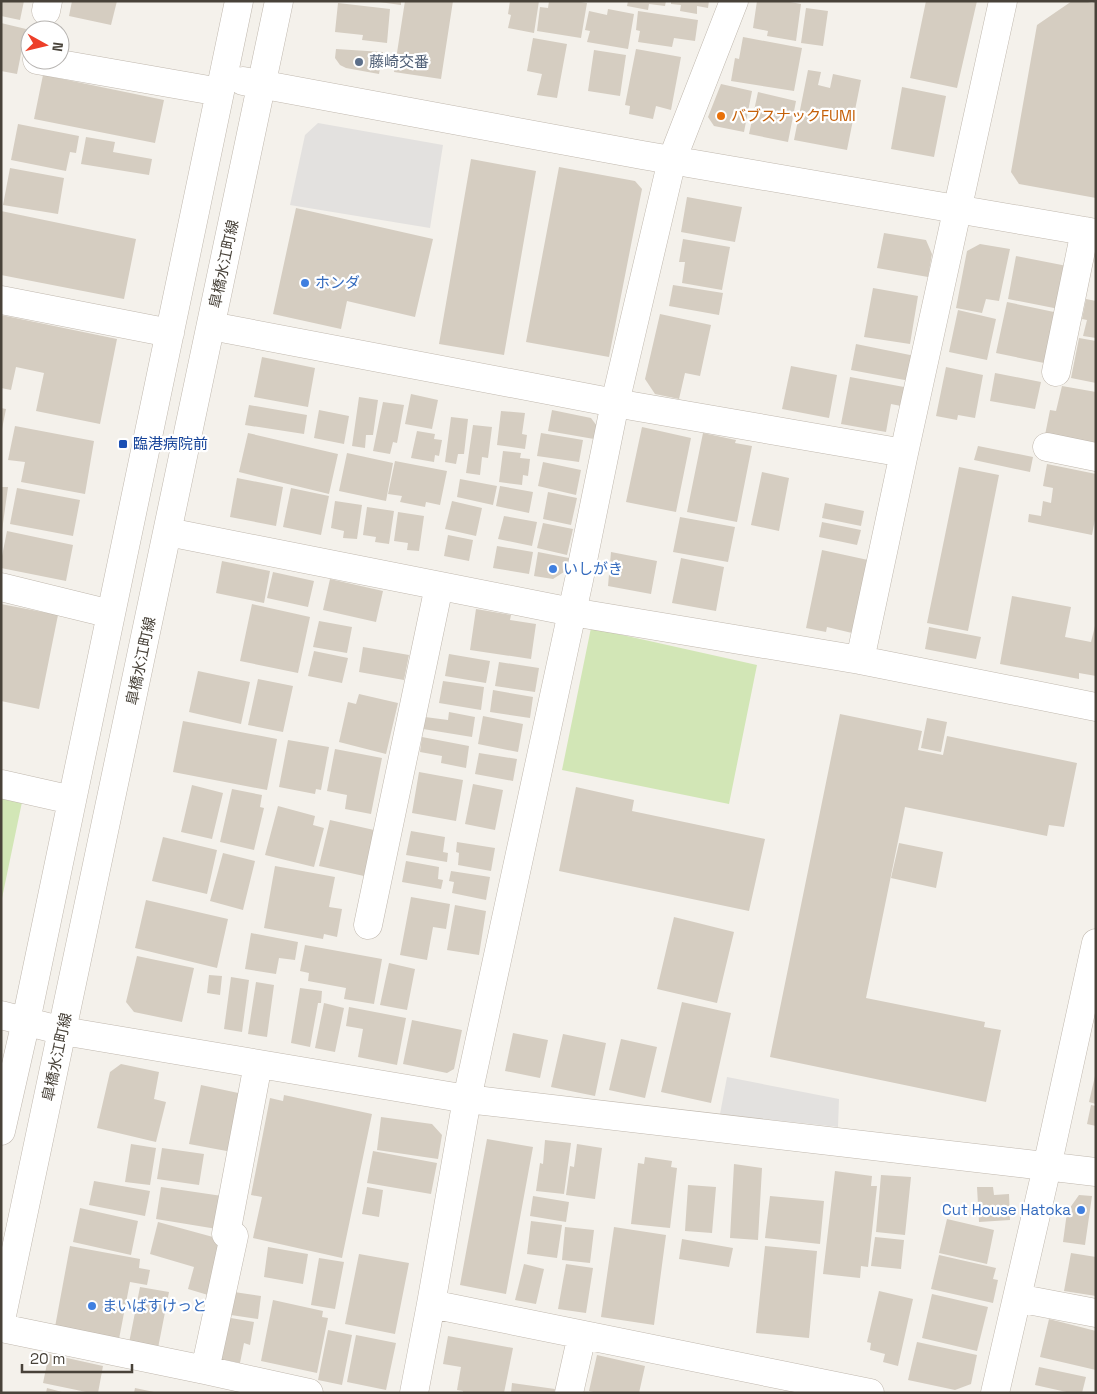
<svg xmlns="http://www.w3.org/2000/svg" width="1097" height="1394" font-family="'Space Grotesk','Noto Sans JP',sans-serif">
  <rect width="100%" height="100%" fill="#f4f1eb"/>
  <!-- green -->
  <path fill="#d2e6b6" d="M591,628L757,665L729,804L562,770Z
    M1,797L22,802L1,903Z"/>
  <!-- parking -->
  <path fill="#e3e1df" d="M318,123L443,145L430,228L290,205L305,135Z
    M727,1077L839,1099L838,1127L720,1114Z"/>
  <!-- building -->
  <path fill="#d5cdc1" d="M1,1H24L20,20L1,16Z
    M72,1H117L111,25L69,16Z
    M379,1H401V5L379,2Z
    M405,1H453L441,79L394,72Z
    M510,1H539L534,33L508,28L511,15L508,14Z
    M549,1H575L587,3L581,38L537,31L540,7L548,8Z
    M628,1H666L665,6L649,4L648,10L627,6Z
    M671,1H709L708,8L697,6V14L680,11L681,5L671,4Z
    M757,1H785L801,4L796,41L767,36L768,31L753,28Z
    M926,1H977L957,88L910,78Z
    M1072,1H1084L1092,3L1096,1V198L1019,184L1011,172L1037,25Z
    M338,3L390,9L387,43L362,40L363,35L335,32Z
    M806,8L828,11L823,46L801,43Z
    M608,9L634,14L628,49L587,42L590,31L585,30L589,11L607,15Z
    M638,11L698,20L695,41L674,38L672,47L638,42L640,31L636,30Z
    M1,23L26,29L17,74L1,71Z
    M743,37L802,48L794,91L731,81L735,58L739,59Z
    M533,38L567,44L557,98L537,95L542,74L527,71Z
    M336,49L383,52L379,74L346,68L340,65L335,58Z
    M636,49L681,57L671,110L656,106L653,119L629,114L630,106L625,105Z
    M594,50L626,55L620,96L588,91Z
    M808,70L821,72L818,85L830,88L833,74L861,80L847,150L794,140Z
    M43,75L164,100L155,143L34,119Z
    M721,84L752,91L744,132L714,126L708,117Z
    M902,87L946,96L934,157L891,149Z
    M758,92L796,101L788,142L749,134Z
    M18,124L79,136L76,153L70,152L66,171L11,160Z
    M86,137L115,142L113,152L152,159L149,175L81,164Z
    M471,159L536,171L504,355L439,344Z
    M559,167L635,181L642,189L609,357L526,342Z
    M10,168L64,178L58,214L3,205Z
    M687,197L742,207L735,242L681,232Z
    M296,208L433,239L415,317L347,301L341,329L273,314Z
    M1,211L136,239L124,299L1,275Z
    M884,233L926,240L932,254L928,277L877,268Z
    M683,239L730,247L722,290L682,283L685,262H679Z
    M980,244L1010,249L999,301L986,299L982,313L956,308L967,251Z
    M1016,256L1067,266L1059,309L1008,299Z
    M673,285L723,293L719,315L669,306Z
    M873,288L918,296L910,344L864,337Z
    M1086,299L1096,301V338L1083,336L1087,320L1082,319Z
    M1007,302L1054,312L1044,363L996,353Z
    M958,310L996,319L987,360L949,352Z
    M660,314L711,325L700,376L685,373L679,399L655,394L645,379Z
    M1,315L117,339L100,424L36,411L44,373L16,367L11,390L1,388Z
    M1079,338L1096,341V383L1071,378Z
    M856,344L915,356L910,381L851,370Z
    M262,357L315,368L308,407L254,397Z
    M791,366L837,375L829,418L782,409Z
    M946,367L983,375L975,418L958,415L957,420L936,416Z
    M995,373L1041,382L1035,409L990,401Z
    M850,377L904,387L901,406L891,404L886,432L841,424Z
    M1062,386L1096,392V445L1045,435L1050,410L1056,411Z
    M411,394L438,400L432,429L405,424Z
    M359,397L378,400L373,435H366L365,448L352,446Z
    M383,402L404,405L397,443L393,442L390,454L373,451Z
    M249,405L307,415L304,434L245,425Z
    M1,408L6,409L2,429H1Z
    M319,410L349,416L344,444L314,438Z
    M552,410L591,418L597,426L594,439L548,431Z
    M501,411L525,413L522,434L527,435L525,449L497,445Z
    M451,417L468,419L464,454H458L456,464L445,462Z
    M473,425L492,427L488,458L482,457L480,475L466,473Z
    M15,426L94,441L85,494L21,482L25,462L8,460Z
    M642,427L691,438L676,512L626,502Z
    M417,431L435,434L434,439L442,440L439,456L435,455L434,462L411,458Z
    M248,433L338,454L329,494L239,472Z
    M541,433L583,440L579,462L537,456Z
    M703,433L736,440L735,443L752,446L737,522L687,512Z
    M978,446L1033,457L1030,472L974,460Z
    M503,451L521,453L520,458L530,459L528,476L523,475L522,485L499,482Z
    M347,453L393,463L386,501L339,491Z
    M395,461L447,471L440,505L426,502L425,507L400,502L402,496L388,494Z
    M543,462L581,470L576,495L538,486Z
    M1047,464L1096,474V514L1092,535L1028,522L1029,514L1041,516L1043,501L1051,503L1053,488L1043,486Z
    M959,467L999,475L968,631L927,623Z
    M762,472L789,478L779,531L751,525Z
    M237,478L283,487L276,526L230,517Z
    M460,479L497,486L493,505L457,497Z
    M500,486L533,492L529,513L496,506Z
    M1,487H8L2,531H1Z
    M17,488L80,500L73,536L10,524Z
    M291,488L329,496L321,535L283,527Z
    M548,492L577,498L571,525L543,519Z
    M335,501L362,505L357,539L343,538L344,531L331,528Z
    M452,501L482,508L476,536L445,529Z
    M825,503L864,511L861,526L822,518Z
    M367,507L394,511L389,544L375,542L376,537L363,535Z
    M398,512L424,516L419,551L407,550L408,543L394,541Z
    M504,516L537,522L532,546L498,539Z
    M680,517L735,527L728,562L673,552Z
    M822,522L861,530L857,545L819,537Z
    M543,523L573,529L567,555L537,548Z
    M7,531L73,545L66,581L1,568V561Z
    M448,535L473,540L469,561L444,556Z
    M497,546L533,552L529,574L493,568Z
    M822,550L868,560L852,633L827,627L826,632L806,628Z
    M538,552L569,558L567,570L553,579L534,576Z
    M611,552L657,561L651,594L608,586Z
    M681,558L724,567L716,611L672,603Z
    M222,561L270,571L264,603L216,593Z
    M273,572L314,581L308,607L267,598Z
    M330,579L383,591L376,622L323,610Z
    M1012,596L1071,607L1065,637L1091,642L1096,622V676L1079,673V679L1000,664Z
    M1,604L58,615L39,709L1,701Z
    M252,604L310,617L298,673L240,661Z
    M476,609L511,615L510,620L536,624L531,659L470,650Z
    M319,621L352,627L347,653L313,647Z
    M929,627L981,637L976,659L925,649Z
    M363,647L409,655L404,680L359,672Z
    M314,651L348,658L342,683L308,676Z
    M449,654L490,661L486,683L445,676Z
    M499,662L539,668L535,692L495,686Z
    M198,671L250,682L241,724L189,712Z
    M258,679L293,686L283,732L248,725Z
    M443,681L484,687L481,710L439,703Z
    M493,690L533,697L530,718L490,712Z
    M359,694L398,703L386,754L339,742L348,702L356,704Z
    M449,712L475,717L472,737L423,729L425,717L448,720Z
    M840,714L922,731L918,750L943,755L947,736L1077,763L1064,827L1049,825L1047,836L905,807L866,998L985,1022L984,1027L1001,1030L986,1102L770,1057Z
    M483,716L523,724L518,752L478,744Z
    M927,718L947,722L941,752L921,748Z
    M183,721L277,739L267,790L173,772Z
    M422,737L469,746L466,768L441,763L442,756L420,752Z
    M288,740L329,747L321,790L316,789L315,794L279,787Z
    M335,749L382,758L371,814L345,809L347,795L327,791Z
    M479,753L517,759L513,781L475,774Z
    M419,772L463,780L456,821L412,813Z
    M473,784L503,790L495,830L465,824Z
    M192,785L223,793L212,839L181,832Z
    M576,787L634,800L632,811L765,839L749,911L559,871Z
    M232,789L262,795L260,807L264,808L254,850L220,842Z
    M278,806L315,816L313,825L324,828L314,867L265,855Z
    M330,820L374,830L364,876L319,866Z
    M411,831L445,837L443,852L448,853L447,862L406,855Z
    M163,837L217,850L207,894L152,881Z
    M457,842L495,848L491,871L458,865L459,853L456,852Z
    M899,843L943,852L936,888L891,878Z
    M223,853L255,861L243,910L210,901Z
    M406,861L439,867L438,879L443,880L441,889L402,882Z
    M275,866L335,877L329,907L342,909L337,937L324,934L323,939L264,928Z
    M451,871L490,877L486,900L452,893L454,882L449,881Z
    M411,897L450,904L446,929L433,927L427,960L400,955Z
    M146,900L228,919L217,968L135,948Z
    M455,905L486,911L479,955L447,950Z
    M674,917L734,932L717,1003L657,989Z
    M251,933L298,942L295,960L279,958L276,974L245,969Z
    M305,945L382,959L374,1004L344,999L346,988L308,981L309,973L300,971Z
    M137,956L194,968L182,1022L134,1012L126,1002Z
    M389,963L415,969L407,1010L380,1005Z
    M209,975L222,976L220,995L207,993Z
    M231,977L249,980L242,1032L224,1029Z
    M256,982L274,985L267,1037L248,1034Z
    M300,988L322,991L321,1003H318L310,1047L291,1043Z
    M682,1002L731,1013L711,1103L661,1092Z
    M324,1003L344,1008L335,1052L315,1048Z
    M349,1007L406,1018L397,1065L358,1057L363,1029L346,1026Z
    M412,1020L462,1030L454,1069L447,1073L403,1064Z
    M513,1033L548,1040L540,1078L505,1071Z
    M563,1034L606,1043L595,1096L551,1087Z
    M621,1039L657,1047L645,1098L609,1090Z
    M121,1064L159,1072L154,1099L166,1102L156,1142L97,1128L110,1072Z
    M1095,1076H1096V1104L1089,1102Z
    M201,1085L243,1094L232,1152L189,1144Z
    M284,1095L372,1114L342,1258L253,1238L262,1197L251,1195L270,1098L283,1101Z
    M1091,1105L1096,1106V1126L1087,1124Z
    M381,1117L432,1124L442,1135L438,1159L377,1150Z
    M487,1139L533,1147L506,1294L460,1285Z
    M545,1140L571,1143L564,1194L536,1191L540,1163L543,1164Z
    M131,1144L156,1148L150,1185L125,1182Z
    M577,1144L602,1148L595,1199L566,1195L570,1166L574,1167Z
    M162,1148L204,1154L199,1185L157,1179Z
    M373,1151L437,1163L431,1194L367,1183Z
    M645,1157L672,1161L671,1167L677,1168L670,1228L631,1224L638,1163L644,1164Z
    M734,1164L762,1168L758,1240L730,1238Z
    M835,1171L872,1176L871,1186H877L868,1267L861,1266L860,1278L823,1274Z
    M881,1175L911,1177L905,1235L876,1232Z
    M94,1181L150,1191L145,1216L89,1205Z
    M688,1185L716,1187L712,1233L685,1231Z
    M161,1187L222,1196L217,1229L156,1219Z
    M367,1187L383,1190L379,1217L362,1214Z
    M977,1187H993L994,1195L1009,1194L1010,1220L979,1222Z
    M1079,1195L1092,1196L1085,1245L1063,1242L1067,1212Z
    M533,1196L569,1202L566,1222L530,1216Z
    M770,1196L824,1201L820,1244L765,1238Z
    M80,1208L138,1221L131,1255L73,1242Z
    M947,1219L994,1230L987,1264L939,1253Z
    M531,1221L562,1225L557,1258L527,1254Z
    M158,1222L224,1240L208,1295L188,1289L194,1267L150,1254Z
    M565,1227L594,1230L590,1263L562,1260Z
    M614,1227L666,1235L654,1325L601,1317Z
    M875,1237L904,1240L901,1269L871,1266Z
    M682,1239L733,1248L729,1267L679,1259Z
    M70,1246L140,1259L139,1268L150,1270L147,1285L130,1282L119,1339L55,1327Z
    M765,1246L817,1251L809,1338L756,1333Z
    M268,1247L308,1254L303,1284L264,1277Z
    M1071,1253L1096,1257V1296L1064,1291Z
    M359,1254L409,1263L395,1334L345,1324Z
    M939,1255L996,1268L993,1279L998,1280L993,1303L931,1289Z
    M319,1258L344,1262L335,1309L311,1305Z
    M524,1264L544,1269L536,1304L515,1300Z
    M566,1264L593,1268L586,1313L558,1309Z
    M140,1287L169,1292L158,1348L129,1343Z
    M879,1291L913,1299L898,1366L883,1362L885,1354L870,1350L871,1343L867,1342Z
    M234,1292L261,1296L258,1319L231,1315Z
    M932,1294L988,1307L977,1351L922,1338Z
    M273,1300L323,1311L322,1317L328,1318L317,1373L261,1361Z
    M225,1317L254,1322L250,1345L244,1343L240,1363L221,1359Z
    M1049,1319L1096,1331V1370L1040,1357Z
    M328,1330L352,1335L342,1385L318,1380Z
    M356,1335L396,1343L386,1390L347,1382Z
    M448,1336L513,1348L504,1393H463V1391L457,1390L461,1367L443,1364Z
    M917,1342L977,1355L971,1384L955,1390L908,1380Z
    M49,1354L103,1366L98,1393H91L43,1383Z
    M597,1355L645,1366L639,1393H598L589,1391Z
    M1039,1367L1086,1377L1082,1393H1071L1035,1385Z
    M512,1383L555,1389L554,1393H511Z
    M47,1388L62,1392V1393H46Z
    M135,1388L154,1392V1393H134Z"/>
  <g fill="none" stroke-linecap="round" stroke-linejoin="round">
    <defs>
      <path id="minor" d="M46,11L48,1
        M37,60L220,92
        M243,81L642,155L1096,233
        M1,300L170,333
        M211,326L615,403L904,453
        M1056,372L1085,231
        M1047,447L1096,457
        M168,532L572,612L860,660L1096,707
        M1,587L111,614
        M860,660L904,453L1003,1
        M1,784L72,800
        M368,925L439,586
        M1,1015L63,1031L467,1099L1096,1172
        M1,1131L26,1021L239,1
        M1017,1298L1096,1313
        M431,1304L870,1393
        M1,1320L279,1
        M1,1328L205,1370L309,1393
        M205,1370L234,1236L226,1234L258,1064
        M414,1393L431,1304L467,1099L579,580L615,403L672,160L734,1
        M569,1393L582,1335
        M995,1393L1047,1167L1096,943"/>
    </defs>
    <!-- minor casing -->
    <use href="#minor" stroke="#c0b8ae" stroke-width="29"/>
    <!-- minor -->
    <use href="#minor" stroke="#fff" stroke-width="28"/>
  </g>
  <!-- markers -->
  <circle fill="#5c6f8a" stroke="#fff" stroke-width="2" cx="359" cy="62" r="5"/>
  <circle fill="#e8710a" stroke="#fff" stroke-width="2" cx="721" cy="116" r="5"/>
  <g fill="#3f7fe0" stroke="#fff" stroke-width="2">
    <circle cx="305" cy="283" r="5"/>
    <circle cx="553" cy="569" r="5"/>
    <circle cx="1081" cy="1210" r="5"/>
    <circle cx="92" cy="1306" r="5"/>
  </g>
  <rect fill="#1a4fb4" stroke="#fff" stroke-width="2" x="118" y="439" width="10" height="10" rx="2.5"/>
  <g text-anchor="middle" stroke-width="4.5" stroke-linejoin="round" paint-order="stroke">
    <!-- service labels -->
    <g font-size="15" fill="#4e5e75" stroke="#fff" text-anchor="start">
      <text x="369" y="67">藤崎交番</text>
    </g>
    <!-- food labels -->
    <g font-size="15" fill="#c56008" stroke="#fff" text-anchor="start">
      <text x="731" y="121">バブスナックFUMI</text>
    </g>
    <!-- street labels -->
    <g font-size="15" fill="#484239" stroke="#fff">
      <text transform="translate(224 264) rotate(-78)" y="5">皐橋水江町線</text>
      <text transform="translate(141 661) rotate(-78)" y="5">皐橋水江町線</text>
      <text transform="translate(57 1057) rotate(-78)" y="5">皐橋水江町線</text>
    </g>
    <!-- shop labels -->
    <g font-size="15" fill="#366cbe" stroke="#fff" text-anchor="start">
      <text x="315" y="288">ホンダ</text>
      <text x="563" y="574">いしがき</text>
      <text x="1071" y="1215" text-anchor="end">Cut House Hatoka</text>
      <text x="102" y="1311">まいばすけっと</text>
    </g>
    <!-- transit labels -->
    <g font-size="15" fill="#164399" stroke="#fff" text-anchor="start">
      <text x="133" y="449">臨港病院前</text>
    </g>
  </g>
  <!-- border -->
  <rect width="1097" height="1394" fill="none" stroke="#484239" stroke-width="5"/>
  <!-- north arrow -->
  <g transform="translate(45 45) rotate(98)"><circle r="24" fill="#ffffff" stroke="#b6b3b0"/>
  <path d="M0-4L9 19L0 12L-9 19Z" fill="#ed3f29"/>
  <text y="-8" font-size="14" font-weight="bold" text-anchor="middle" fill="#484239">N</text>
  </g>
  <!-- scale -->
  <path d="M22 1364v8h110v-8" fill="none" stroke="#484239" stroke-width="2.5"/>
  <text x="30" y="1364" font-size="15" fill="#484239" stroke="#ffffff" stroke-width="4" paint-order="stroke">20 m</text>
</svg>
